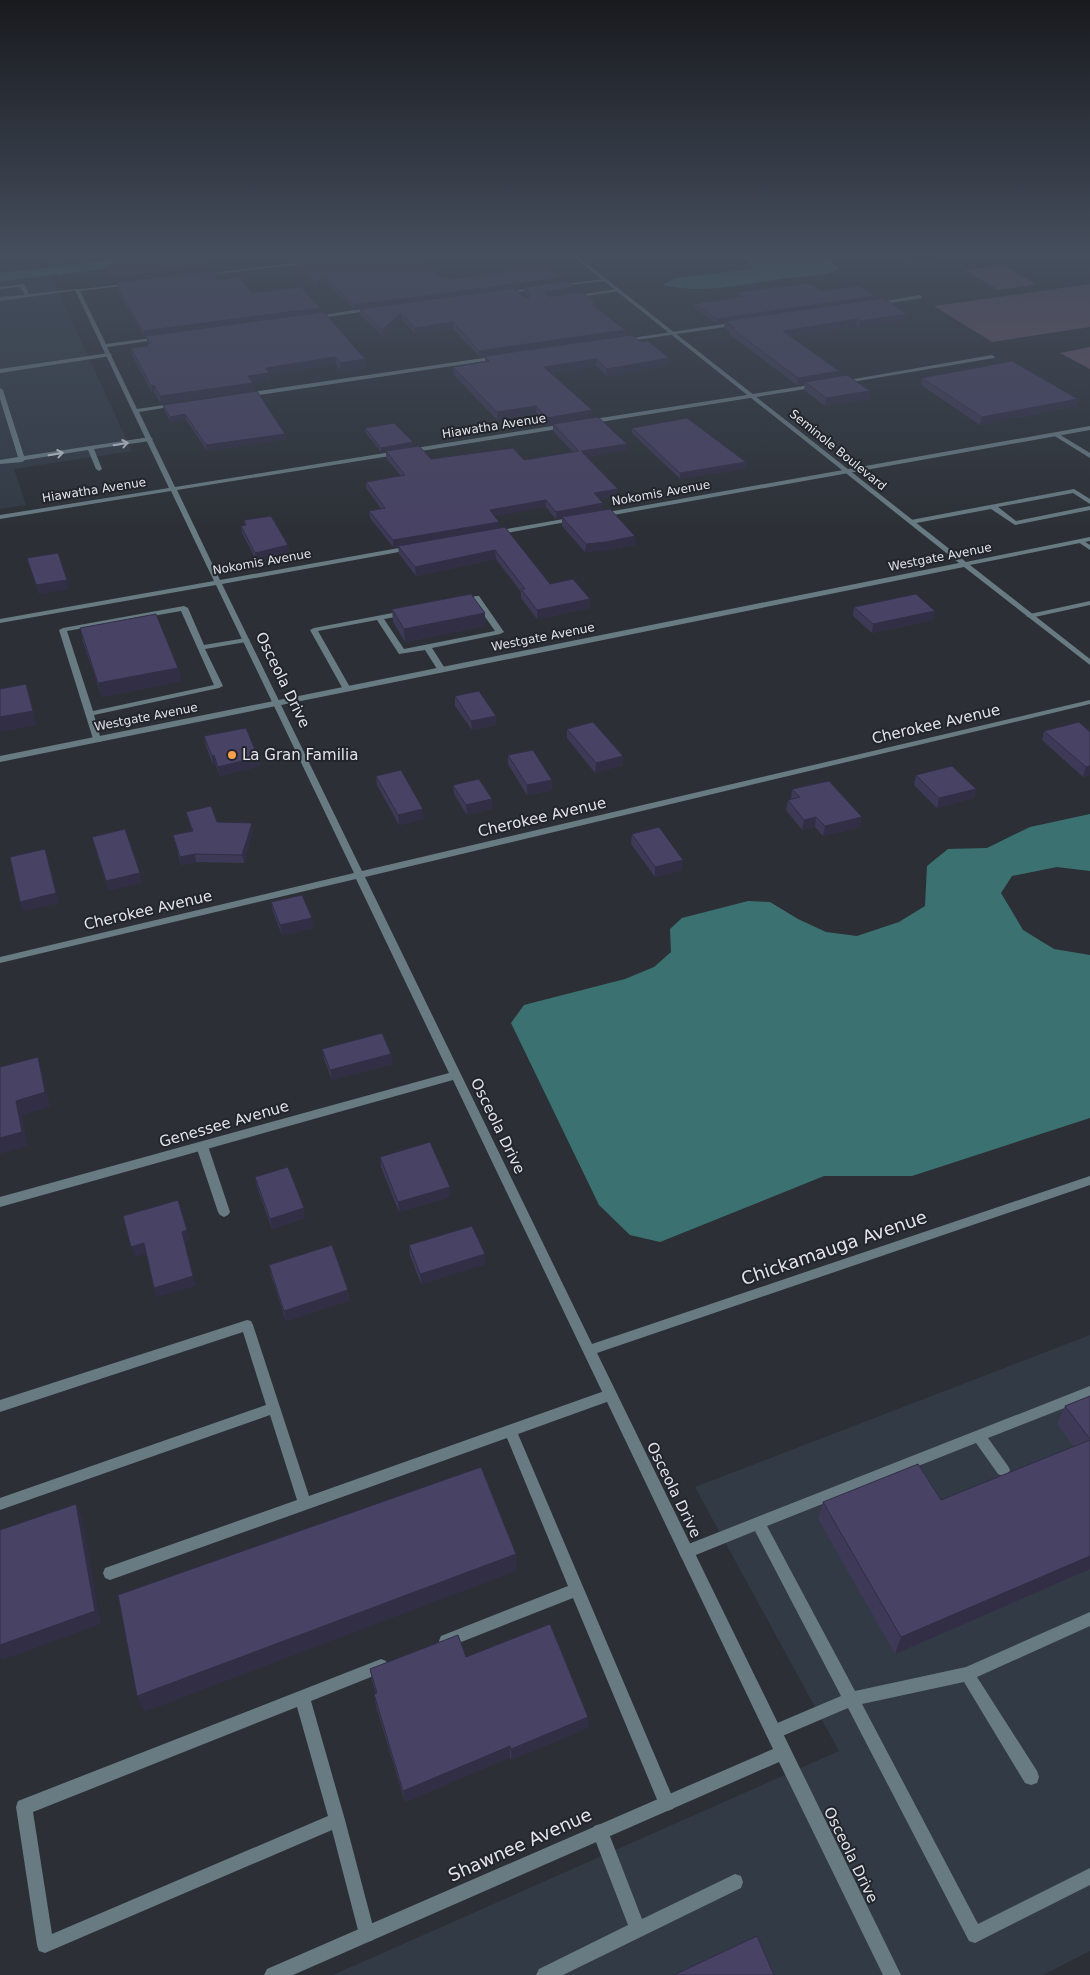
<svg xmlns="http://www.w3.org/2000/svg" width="1090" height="1975" font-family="'DejaVu Sans',sans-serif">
  <rect width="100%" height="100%" fill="#2c3036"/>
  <!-- built -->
  <path fill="#323a45" d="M50,274L132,451L14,469L26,505L0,509V280Z
    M1090,1335V1951L1043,1975H333L839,1751L695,1487Z"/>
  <!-- green -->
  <path fill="#665267" d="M1002,265L1036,284L999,290L964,270Z
    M1090,284V327L992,342L934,306Z
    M1090,347V369L1060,353Z"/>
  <!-- water -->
  <path fill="#3b7271" d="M740,255H822L839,269C824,277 803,276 786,278C746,284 702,295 663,285L676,278L752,269V265Z
    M1090,814V871L1057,867L1012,876L1001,893L1023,930L1054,949L1090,955V1118L912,1176H824L660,1242L630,1235L599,1205L511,1023L524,1005L625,979L654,967L671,952L670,929L682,918L748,901L770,902L798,919L826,932L857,936L899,922L925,906L927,866L948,849L987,848L1030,827Z"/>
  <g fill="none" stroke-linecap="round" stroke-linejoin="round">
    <!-- canal -->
    <path fill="#3b7271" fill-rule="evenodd" d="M159,255H197L191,259L0,281V273Z"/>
    <!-- path -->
    <path stroke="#86898f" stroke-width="2" stroke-dasharray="1 2" stroke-linecap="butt" d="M52,255L61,275L60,277"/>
    <!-- service -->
    <path fill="#687b83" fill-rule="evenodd" d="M24,284L29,294L77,289L79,290L0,301V297L25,295L20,287L0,289V287Z
      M617,289L619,291L574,298L571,296Z
      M109,353L112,355L111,356L0,373V369Z
      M0,388L3,390L24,456L150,437L153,439L150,441L94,449L102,469L99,471L96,469L88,450L25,460L22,462L0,464V460L18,457L0,399Z
      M1053,433H1057L1090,453V458L1053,435Z
      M1074,489L1090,499V504L1073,493L998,507L1016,521L1090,506V510L1015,525L991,509L911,524L908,522L911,520Z
      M1078,540H1082L1090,545V550L1078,542Z
      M476,596H479L504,632L500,634L432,648L446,670L442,672H439L425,650L399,654L377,620L318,631L351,689L347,691H344L310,630L314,628L403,611H406V615L384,619L404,649L495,631L474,601L462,603L458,601Z
      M1090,601V605L1030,618L1026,616L1030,614Z
      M184,606L188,608L204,645L246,638L250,640L246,642L205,649L223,686L219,688L94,715L101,740L100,742H94L59,630L63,628ZM181,611L214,685L93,711L67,631Z
      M202,1142L206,1143L208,1146L230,1212L228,1215L224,1217L220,1215L218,1212L196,1146L198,1143Z
      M247,1320L251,1321L253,1325L309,1496L610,1389L615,1391L616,1395L615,1399L518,1434L675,1803L673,1809L667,1811L661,1809L573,1598L446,1648L441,1646L439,1641L441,1636L568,1586L507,1438L110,1580L105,1578L103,1573L105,1568L297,1500L270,1415L0,1510V1498L266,1405L243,1332L0,1412V1400Z
      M1090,1386V1398L988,1438L1008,1466L1010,1470L1008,1474L1003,1476L998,1474L976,1443L767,1526L855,1691L966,1667L1090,1612V1626L977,1677L1037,1771L1039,1777L1037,1783L1031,1785L1025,1783L964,1682L862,1704L978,1924L1090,1868V1885L975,1943L969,1941L848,1708L773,1740L768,1737L765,1732L768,1727L841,1696L755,1531L686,1559L681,1557L679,1552L681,1547Z
      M381,1659L386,1661L388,1666L386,1671L311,1701L345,1820L375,1934L373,1940L367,1942L361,1940L359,1934L332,1830L45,1953L39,1951L37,1945L16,1807L18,1801ZM297,1707L328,1816L52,1934L33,1812Z
      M600,1824L606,1826L642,1919L735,1874L741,1876L743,1882L741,1888L563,1975H536L539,1969L628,1925L592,1832L594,1826Z"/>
    <!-- minor -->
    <path fill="#687b83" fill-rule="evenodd" d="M1084,255H1090V257L1084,256Z
      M309,261L311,263L201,276L199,275Z
      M604,279L606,281L560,286L558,285Z
      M132,283L130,285L80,291L106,344L159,337L162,339L107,347L137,409L178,403L181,405L139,412L175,487L564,424L567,426L564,428L177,490L220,580L410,546L413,548L410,550L222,584L362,871L1090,700V704L365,877L592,1344L1090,1176V1185L597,1353L901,1975H883L779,1762L293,1975H264L267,1969L773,1749L453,1080L0,1207V1197L449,1073L356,879L0,963V957L354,873L216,585L0,623V619L214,581L171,491L0,519V515L169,488L75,290Z
      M538,287L540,289L503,294L501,293Z
      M920,295L922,298L877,305L874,303Z
      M372,307L374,310L314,319L311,317Z
      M737,322L739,323V325L622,342L619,340Z
      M992,355L995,357L994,358L840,384L837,382Z
      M497,356L499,357V359L246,397L243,395L246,393Z
      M816,384L818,385V387L588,424L585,422L588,420Z
      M1090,426V430L602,517L599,515L602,513Z
      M575,517L578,519L577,520L496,535L493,533L496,531Z"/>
    <!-- tertiary -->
    <path fill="#687b83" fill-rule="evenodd" d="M571,255H576L966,562L1090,537V541L970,565L1090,659V665L964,567L0,762V756L959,563Z"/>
  </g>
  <!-- wall -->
  <path fill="#3e3956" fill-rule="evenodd" d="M108,255H200L209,271L218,280L252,293L320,313L366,367L340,370L336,364L269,375L270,380L253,383L254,390L161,404L155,393H152L132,355L131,348L147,346V344H148L146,337H144L119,294L117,282L149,278L115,282L108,271L107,266L114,265Z
    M287,255H348L293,261Z
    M885,255H946L945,258L908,265Z
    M296,262L442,277L449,279L562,282L576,293L625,330V336L641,342L669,358V365L607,376L596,366L551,373L592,410L591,418L547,425L536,413L497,420L453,374V367L485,361V356L480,357L453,329L415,334L401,319L383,336L360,315V309L355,310L324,281L315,288L297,266ZM524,288V293L529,298L524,297L514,289Z
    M822,291L874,300L906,321L859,328L856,326L790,337L839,377L869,399L825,406L804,390L805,383L797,385L730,335V332L724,328L725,322L716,323L693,307L694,304L740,296H739V292Z
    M922,378L1078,399L1076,406L980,425L921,385Z
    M163,405L285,434L286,439L207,451L186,420L171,422L164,410Z
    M553,424L627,450L586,457L617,496L599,499L603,510L635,536V545L606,550L585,552L562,526V517L556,519L546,507L494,516L499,522V528L550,584L590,608L537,619L521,598V592L496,559L416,576L399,554L398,547H393L370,518L369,511L381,509L366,488V482L401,476L386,458V451L431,459L524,460L573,452L553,431Z
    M365,428L413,442V447L381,452L365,432Z
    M632,428L746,462V468L680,479L632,433Z
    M244,520L288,545L289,552L256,560L242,533L241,526H245Z
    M854,607L935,611L933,620L872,633L853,616Z
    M392,609L485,613V626L405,642L393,622Z
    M80,628L178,668L181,681L102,697L83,642Z
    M455,696L496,716V725L472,730L455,706Z
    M567,729L623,756L622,765L595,773L567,738Z
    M1044,731L1090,732V775L1083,777L1042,740Z
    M204,736L258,757L260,766L220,776L216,765H213L206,746Z
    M508,755L552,780V790L527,795L508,764Z
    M916,775L976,789L974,798L937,808L914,785Z
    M376,776L424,819L399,825L377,785Z
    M453,785L492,809L467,815L454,794Z
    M792,789L860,827L823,836L815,827L802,830L786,810L788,800L791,799Z
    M186,812L217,822L253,830L244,863L196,862L181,865L173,835L192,831L188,819Z
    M632,834L682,870L655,877L631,844Z
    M271,902L313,928L282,935L273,912Z
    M322,1049L391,1054L392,1064L332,1080L324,1059Z
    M380,1157L450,1197L399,1212L381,1167Z
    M255,1177L305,1218L272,1229L257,1187Z
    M409,1245L485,1264L421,1284L410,1255Z
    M269,1265L350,1300L286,1321L271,1275Z
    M1090,1396V1569L895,1654L818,1519L823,1502L941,1500L1074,1447L1057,1424L1065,1406Z
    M466,1657L588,1717L587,1728L511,1760L510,1757L405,1802L376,1706L374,1694L376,1693L372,1681L370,1669Z"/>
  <!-- shaded-wall -->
  <path fill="#322e46" d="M308,255H348L293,261L292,257Z
    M910,255H946L945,258L908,265Z
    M208,266L209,271L115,282L114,278Z
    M323,276L324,281L315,288V284Z
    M562,278V283L355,310L354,305Z
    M576,287V293L545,299V293L547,291Z
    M875,296L874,300L716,323L717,319Z
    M592,304H597V310Z
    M320,308V314L144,337L143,331Z
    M401,313V319L383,336L382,330Z
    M907,314L906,321L859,328L860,321Z
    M857,319L856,326L782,338L783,331Z
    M453,322V329L415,334V328Z
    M625,330L624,336L480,357L479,351Z
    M335,357L336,364L269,375L270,380L253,383L254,390L161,404L160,396L248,376L266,368Z
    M669,358V365L607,376V369Z
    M365,359L366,367L340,370V363Z
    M596,359V366L544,374V367Z
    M839,371V378L805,382V383L797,385L798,378Z
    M154,385L155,393H152L151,386Z
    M870,391L869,399L825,406L826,398Z
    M1078,399L1076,406L980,425L982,417Z
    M536,406V413L497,420V412Z
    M592,410L591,418L547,425V418Z
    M185,414L186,420L171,422L170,417Z
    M285,434L286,439L207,451L206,445Z
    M413,442V447L381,452V448Z
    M627,444V450L580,458L581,451Z
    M746,462V468L680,479V473Z
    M618,489L617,496L593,500L594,493Z
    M546,500V507L490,517V510Z
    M603,503V510L556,519V512Z
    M499,522V529L393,547V540Z
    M635,536V545L606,550L585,552L586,544Z
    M288,545L289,552L256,560L255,553Z
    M495,550L496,559L416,576L415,567Z
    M67,580L69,589L38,594L36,585Z
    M590,599V608L537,619V610Z
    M935,611L933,620L872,633L873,624Z
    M485,613V626L405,642L404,629Z
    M178,668L181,681L102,697L98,683Z
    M26,684L37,725L0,732V717Z
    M496,716V725L472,730L471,721Z
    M214,755L216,765H213L212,756Z
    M623,756L622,765L595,773L596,763Z
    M258,757L260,766L220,776L218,767Z
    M1090,766V775L1083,777L1086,767Z
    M552,780V790L527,795V785Z
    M976,789L974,798L937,808L939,798Z
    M492,799V809L467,815L466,805Z
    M423,809L424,819L399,825L398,815Z
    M816,817L815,827L802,830L804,820Z
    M862,817L860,827L823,836L825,826Z
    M252,823L253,830L244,863L242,855Z
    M45,849L59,903L23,911L20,902Z
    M195,854L196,862L181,865L180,857Z
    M683,860L682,870L655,877V867Z
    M140,873L142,883L108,891L106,881Z
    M312,918L313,928L282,935L280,925Z
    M391,1054L392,1064L332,1080L330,1070Z
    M38,1057L42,1072L50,1107L22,1115L28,1146L0,1154V1138L16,1101Z
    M450,1187V1197L399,1212L398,1202Z
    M304,1208L305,1218L272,1229L270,1219Z
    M187,1230L190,1240L185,1242L196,1286L157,1297L154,1288L182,1232Z
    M144,1243L147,1253L134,1257L131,1247Z
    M485,1254V1264L421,1284L420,1274Z
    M348,1290L350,1300L286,1321L284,1311Z
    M76,1504L82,1518L101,1624L2,1660L0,1656V1645Z
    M516,1554V1571L144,1712L137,1696Z
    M1090,1556V1569L895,1654L901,1637Z
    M588,1717L587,1728L511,1760V1749Z
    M510,1746V1757L405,1802L403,1791Z"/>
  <!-- building -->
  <path fill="#484264" stroke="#322e46" d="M110,255H200L208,266L114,278L107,266L115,265Z
    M291,255H308L292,257Z
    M352,255H413L442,277L446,276L449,279L547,266L562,278L354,305L323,276L315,284L296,262Z
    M212,271L218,280L240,277L252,293L301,287L320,308L143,331L118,288H120L117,282Z
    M568,281L576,287L547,291L545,293L550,297L582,292L597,304H592L625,330L479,351L453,322L415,328L401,313L382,330L360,309L514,288L524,297L529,298L530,293L524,287Z
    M809,283L822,291L859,286L875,296L717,319L694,304L744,296L739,292Z
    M883,298L907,314L860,321L857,319L783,331L839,371L798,378L731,328H735L725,321Z
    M324,312L365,359L340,363L335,357L266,368L269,373L248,376L253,383L160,396L154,385L151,386L131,348L148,346L147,344L150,343L146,336Z
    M632,335L641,342L648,341L669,358L607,369L596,359L544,367L592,410L547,418L536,406L497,412L453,367L489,361L485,356Z
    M1012,361L1078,399L982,417L922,378Z
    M847,375L870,391L826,398L805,382Z
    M257,391L285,434L206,445L185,414L170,417L163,405Z
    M598,417L627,444L581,451L618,489L594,493L603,503L556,512L546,500L490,510L499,522L393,540L369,511L385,508L366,482L405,475L386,451L419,446L431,459L513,448L524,460L579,451L553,424Z
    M687,418L746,462L680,473L632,428Z
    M394,423L413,442L381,448L365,428Z
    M610,509L635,536L606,542L586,544L562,517Z
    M271,516L288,545L255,553L241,526L246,525L244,520Z
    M505,527L550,584L573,579L590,599L537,610L521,589H525L495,550L415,567L398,546Z
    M58,553L67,580L36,585L27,558Z
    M471,594L485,613L404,629L392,609Z
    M916,594L935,611L873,624L854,607Z
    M156,614L178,668L98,683L80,628Z
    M26,684L33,711L0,717V689Z
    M479,691L496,716L471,721L455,696Z
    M593,722L623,756L596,763L567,729Z
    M1079,722L1090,732V766L1086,767L1044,731Z
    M246,728L258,757L218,767L214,755L212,756L204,736Z
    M533,750L552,780L527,785L508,755Z
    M952,766L976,789L939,798L916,775Z
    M401,770L423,809L398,815L376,776Z
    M479,779L492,799L466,805L453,785Z
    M829,781L862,817L825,826L816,817L804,820L788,800L800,797L792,789Z
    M211,806L217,822L252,823L242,855L195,854L180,857L173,835L193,831L186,812Z
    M659,827L683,860L655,867L632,834Z
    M125,829L140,873L106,881L92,837Z
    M45,849L56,893L20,902L10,857Z
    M302,895L312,918L280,925L271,902Z
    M382,1033L391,1054L330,1070L322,1049Z
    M38,1057L45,1092L16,1101L22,1132L0,1138V1067Z
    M430,1142L450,1187L398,1202L380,1157Z
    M288,1167L304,1208L270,1219L255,1177Z
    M178,1200L187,1230L182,1232L193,1276L154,1288L144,1243L131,1247L123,1216Z
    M472,1226L485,1254L420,1274L409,1245Z
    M332,1245L348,1290L284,1311L269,1265Z
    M1090,1396V1439L1065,1406Z
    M1090,1440V1556L901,1637L823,1502L918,1464L941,1500Z
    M481,1467L516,1554L137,1696L118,1595Z
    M76,1504L95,1611L0,1645V1530Z
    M550,1624L588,1717L511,1749L510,1746L403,1791L374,1694L377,1693L370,1669L458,1635L466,1657Z
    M757,1936L774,1975H674Z"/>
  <!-- one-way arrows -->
  <defs><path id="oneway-shaft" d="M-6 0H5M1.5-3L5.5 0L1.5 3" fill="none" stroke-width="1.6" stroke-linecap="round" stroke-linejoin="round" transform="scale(1.25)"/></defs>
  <g stroke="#c4cad0">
    <use href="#oneway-shaft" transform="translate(121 444) rotate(-9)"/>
    <use href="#oneway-shaft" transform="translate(56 454) rotate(-9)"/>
  </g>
  <!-- sky -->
  <linearGradient id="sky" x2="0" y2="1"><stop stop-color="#181a1e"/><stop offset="0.48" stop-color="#454e5d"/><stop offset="1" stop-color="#454e5d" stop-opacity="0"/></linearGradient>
  <rect width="1090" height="531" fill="url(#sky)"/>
  <!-- markers -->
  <circle fill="#f9a04d" stroke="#22262c" stroke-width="2" cx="232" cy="755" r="5"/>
  <g text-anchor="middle" stroke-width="4" stroke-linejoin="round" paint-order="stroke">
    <!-- far-street labels -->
    <g font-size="12" fill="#e2e4e9" stroke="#22262c">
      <text transform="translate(494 426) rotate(-9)" y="4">Hiawatha Avenue</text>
      <text transform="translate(838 450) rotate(39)" y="4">Seminole Boulevard</text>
      <text transform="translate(94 490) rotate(-9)" y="4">Hiawatha Avenue</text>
      <text transform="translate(661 493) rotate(-10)" y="4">Nokomis Avenue</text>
      <text transform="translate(940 557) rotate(-11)" y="4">Westgate Avenue</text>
      <text transform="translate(262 562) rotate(-10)" y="4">Nokomis Avenue</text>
      <text transform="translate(543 637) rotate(-11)" y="4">Westgate Avenue</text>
      <text transform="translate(146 717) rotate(-11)" y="4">Westgate Avenue</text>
    </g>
    <!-- street labels -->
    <g font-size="15" fill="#e2e4e9" stroke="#22262c">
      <text transform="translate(283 680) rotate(64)" y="5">Osceola Drive</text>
      <text transform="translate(936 724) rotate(-13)" y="5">Cherokee Avenue</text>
      <text transform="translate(542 817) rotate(-13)" y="5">Cherokee Avenue</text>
      <text transform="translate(148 910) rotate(-13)" y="5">Cherokee Avenue</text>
      <text transform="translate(224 1124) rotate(-16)" y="5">Genessee Avenue</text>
      <text transform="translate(498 1126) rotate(64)" y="5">Osceola Drive</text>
      <text transform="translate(674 1490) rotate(64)" y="5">Osceola Drive</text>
      <text transform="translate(851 1855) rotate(64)" y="5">Osceola Drive</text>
    </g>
    <!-- poi labels -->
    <g font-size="15" fill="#e2e4e9" stroke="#22262c" text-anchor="start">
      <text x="242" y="760">La Gran Familia</text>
    </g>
    <!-- near-street labels -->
    <g font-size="18" fill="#e2e4e9" stroke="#22262c">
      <text transform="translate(834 1248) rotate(-19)" y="6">Chickamauga Avenue</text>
      <text transform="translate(520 1845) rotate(-24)" y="6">Shawnee Avenue</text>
    </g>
  </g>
</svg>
